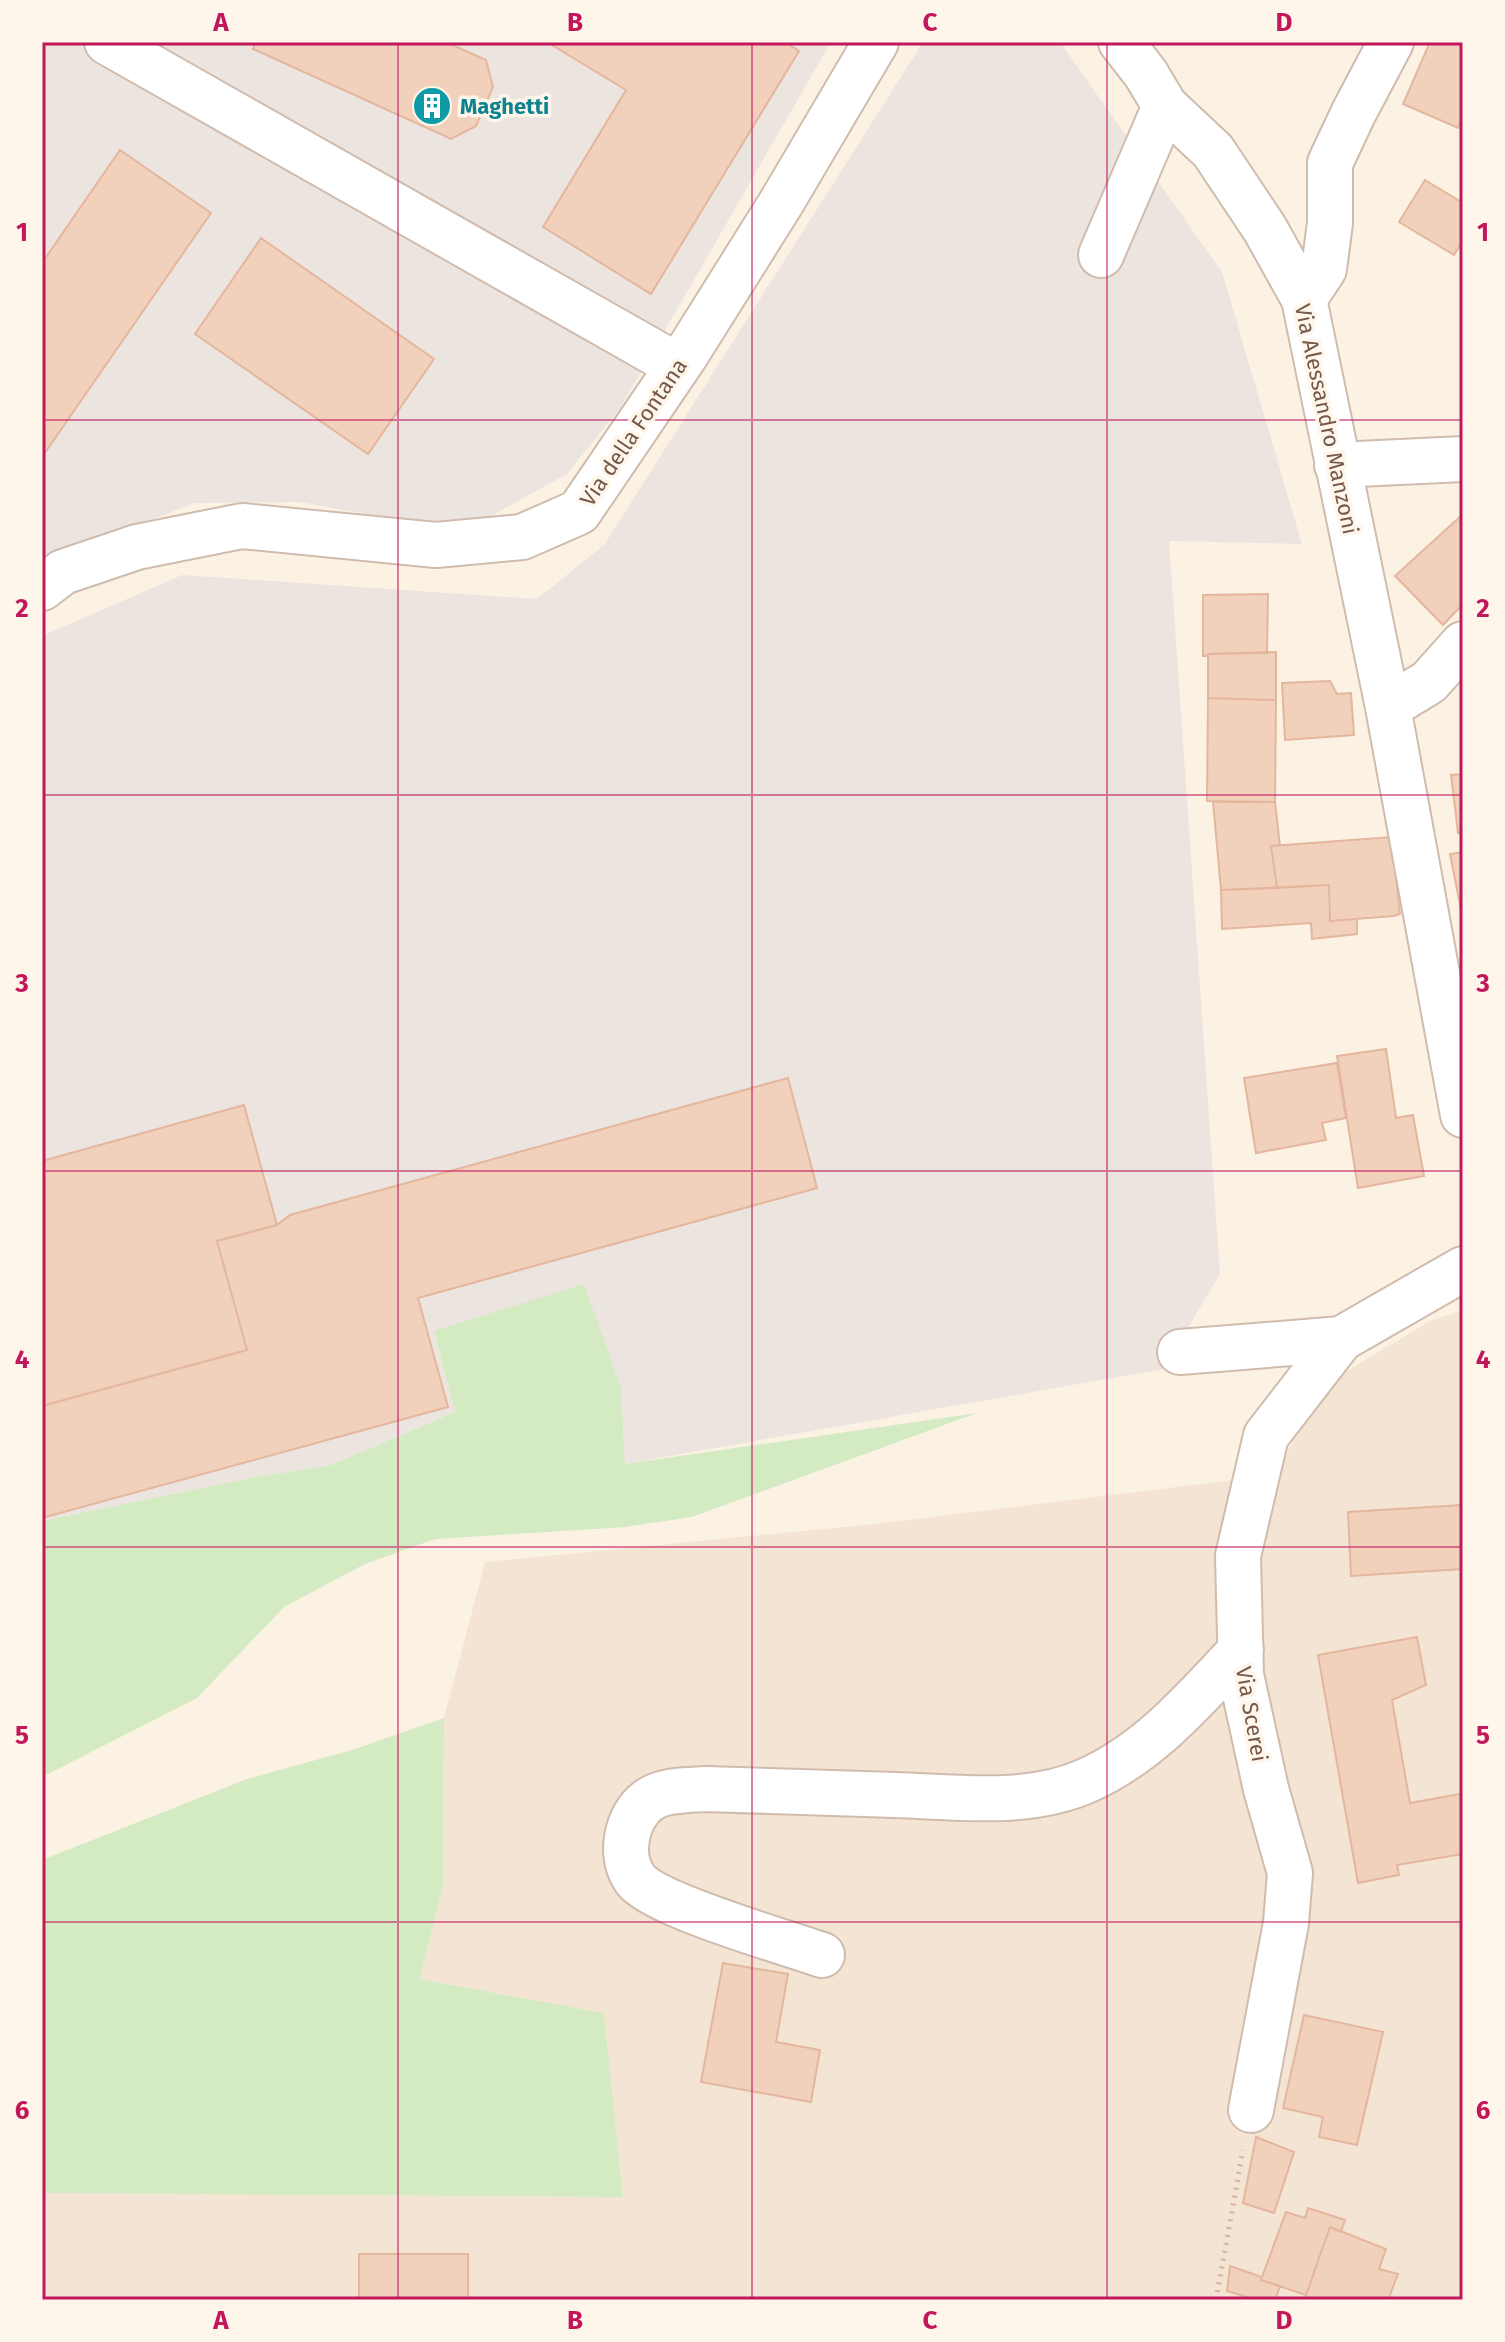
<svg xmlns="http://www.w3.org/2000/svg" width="1505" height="2342" font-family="'Fira Sans',sans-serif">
  <rect width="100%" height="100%" fill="#fcf2e4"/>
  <!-- residential -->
  <path fill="#f4e4d3" d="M1463,1311V2300H42V2193L623,2197L604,2013L420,1979L443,1885L444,1718L485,1562L874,1524L1275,1475L1303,1423L1342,1374L1432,1320Z"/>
  <!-- industrial -->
  <path fill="#ece5df" d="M42,42H831L619,410L567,474L482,521L396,520L300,502L195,503L75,549L42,565Z
    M923,42H1060L1222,272L1302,544L1169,541L1220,1274L1163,1369L625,1464L621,1388L434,1331L455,1412L331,1465L256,1477L42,1521V636L182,575L537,599L604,545Z"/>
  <!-- green -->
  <path fill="#d4eac3" d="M584,1284L621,1388L625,1464L977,1413L692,1517L625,1527L435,1539L365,1564L284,1607L197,1698L42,1777V1521L256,1477L331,1465L455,1412L434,1331Z
    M444,1718L443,1885L420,1979L604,2013L623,2197L42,2193V1860L247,1779L352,1750Z"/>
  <!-- building -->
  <path fill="#f1d0bc" stroke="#e4b69d" stroke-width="2" d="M256,42H446L486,60L493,87L476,126L451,139L253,49Z
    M547,42H785L799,51L651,294L543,227L626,90Z
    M1430,42H1463V117L1458,128L1403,104Z
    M120,150L211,213L42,457V263Z
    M1425,180L1463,203V241L1454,255L1399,222Z
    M261,238L434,359L368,454L195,334Z
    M1463,514V604L1443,625L1395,576Z
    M1268,594L1267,653L1208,654V656H1203V595Z
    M1276,652V700L1208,698V654Z
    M1330,681L1337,694L1351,693L1354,735L1285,740L1282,683Z
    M1208,698L1276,700L1275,802L1207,801Z
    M1463,774V832L1458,833L1451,775Z
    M1213,802H1275L1280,846H1271L1277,888L1221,890Z
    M1392,837L1400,914L1394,916L1330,921L1329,885L1277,888L1271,846Z
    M1463,852V910H1461L1450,854Z
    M1329,885L1330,921L1357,919V934L1312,939L1311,923L1222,929L1221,890Z
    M1386,1049L1396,1118L1413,1115L1424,1176L1358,1188L1337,1056Z
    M1337,1063L1346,1118L1322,1123L1326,1140L1256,1153L1244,1078Z
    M788,1078L817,1188L418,1298L448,1407L42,1518V1406L247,1350L217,1241L277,1225L290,1215Z
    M244,1105L277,1225L217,1241L247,1350L42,1406V1161Z
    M1462,1505L1463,1569L1351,1576L1348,1512Z
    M1417,1637L1426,1685L1392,1700L1410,1803L1460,1794L1463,1813V1854L1397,1865L1399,1875L1358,1883L1318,1655Z
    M723,1963L788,1974L776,2042L820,2050L811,2102L701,2082Z
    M1304,2015L1383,2032L1357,2145L1319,2137L1323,2117L1283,2108Z
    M1256,2137L1294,2152L1274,2213L1243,2203Z
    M1308,2208L1345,2220L1341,2232L1330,2227L1306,2295L1261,2280L1286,2212L1305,2218Z
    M1330,2227L1386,2249L1379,2269L1398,2274L1388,2300L1305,2298Z
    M359,2254H468V2300H359Z
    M1230,2266L1262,2277L1261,2280L1280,2286L1275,2300H1246L1247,2297L1227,2291Z"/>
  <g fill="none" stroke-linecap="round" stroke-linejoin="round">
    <defs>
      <path id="minor" d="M107,42L678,366
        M1121,42L1146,74L1165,106L1213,151L1265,229L1304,299L1388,707L1463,1115
        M1101,255L1165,106
        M1304,299L1324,269L1330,223V163L1354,112L1391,42
        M1337,465L1463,459
        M42,588L63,572L137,547L242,526L436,545L522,537L579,512L685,356L781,203L876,42
        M1388,707L1429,682L1463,644
        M1180,1352L1341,1339
        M822,1955C785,1942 654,1905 635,1879C624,1863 624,1844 630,1826C644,1789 671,1791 705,1789C769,1791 832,1793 895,1795C958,1797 1029,1807 1088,1780C1150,1752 1195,1699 1241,1650
        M1251,2110L1286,1923L1290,1873L1266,1789L1241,1675L1238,1556L1266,1436L1341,1339L1463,1269"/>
    </defs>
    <!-- minor casing -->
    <use href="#minor" stroke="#d0bcae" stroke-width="48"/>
    <!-- path -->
    <path stroke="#d6b39f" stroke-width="5" stroke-dasharray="2 6" stroke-linecap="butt" d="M1216,2300L1243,2150"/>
    <!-- minor -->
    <use href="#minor" stroke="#fff" stroke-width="44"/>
  </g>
  <!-- grid -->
  <path fill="none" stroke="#c2185b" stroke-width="2" stroke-opacity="0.55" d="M398,42V2300M752,42V2300M1107,42V2300M42,420H1463M42,795H1463M42,1171H1463M42,1547H1463M42,1922H1463"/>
  <!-- icons -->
  <defs>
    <symbol id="building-disc" viewBox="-11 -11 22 22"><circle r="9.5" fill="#0f9aa8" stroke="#fff6eb"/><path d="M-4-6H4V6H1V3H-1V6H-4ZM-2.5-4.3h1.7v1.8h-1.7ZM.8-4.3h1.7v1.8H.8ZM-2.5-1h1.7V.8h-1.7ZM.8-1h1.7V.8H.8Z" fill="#fff"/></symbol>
  </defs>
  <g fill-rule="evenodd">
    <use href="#building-disc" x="410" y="84" width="44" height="44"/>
  </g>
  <g text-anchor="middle" stroke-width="7" stroke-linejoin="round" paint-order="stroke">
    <!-- culture labels -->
    <g font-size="22" font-weight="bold" fill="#0d838f" stroke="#fff6eb" text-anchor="start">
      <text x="460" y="114">Maghetti</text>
    </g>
    <!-- street labels -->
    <g font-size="22" fill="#75584a" stroke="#fff6eb">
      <text transform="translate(1327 419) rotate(78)" y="8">Via Alessandro Manzoni</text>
      <text transform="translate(633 432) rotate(-56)" y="8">Via della Fontana</text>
      <text transform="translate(1252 1714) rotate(80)" y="8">Via Scerei</text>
    </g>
  </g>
  <!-- border -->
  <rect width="1505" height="2342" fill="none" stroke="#fff6eb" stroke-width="88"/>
  <rect x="44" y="44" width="1417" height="2254" fill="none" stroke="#c2185b" stroke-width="3"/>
  <g font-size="26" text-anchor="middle" font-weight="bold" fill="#c2185b">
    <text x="221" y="31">A</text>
    <text x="575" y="31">B</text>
    <text x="930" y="31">C</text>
    <text x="1284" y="31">D</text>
    <text x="22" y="241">1</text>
    <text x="1483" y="241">1</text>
    <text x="22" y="617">2</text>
    <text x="1483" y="617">2</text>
    <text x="22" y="992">3</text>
    <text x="1483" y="992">3</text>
    <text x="22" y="1368">4</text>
    <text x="1483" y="1368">4</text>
    <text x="22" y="1744">5</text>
    <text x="1483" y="1744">5</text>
    <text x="22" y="2119">6</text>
    <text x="1483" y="2119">6</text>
    <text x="221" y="2329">A</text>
    <text x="575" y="2329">B</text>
    <text x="930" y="2329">C</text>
    <text x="1284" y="2329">D</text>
  </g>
</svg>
